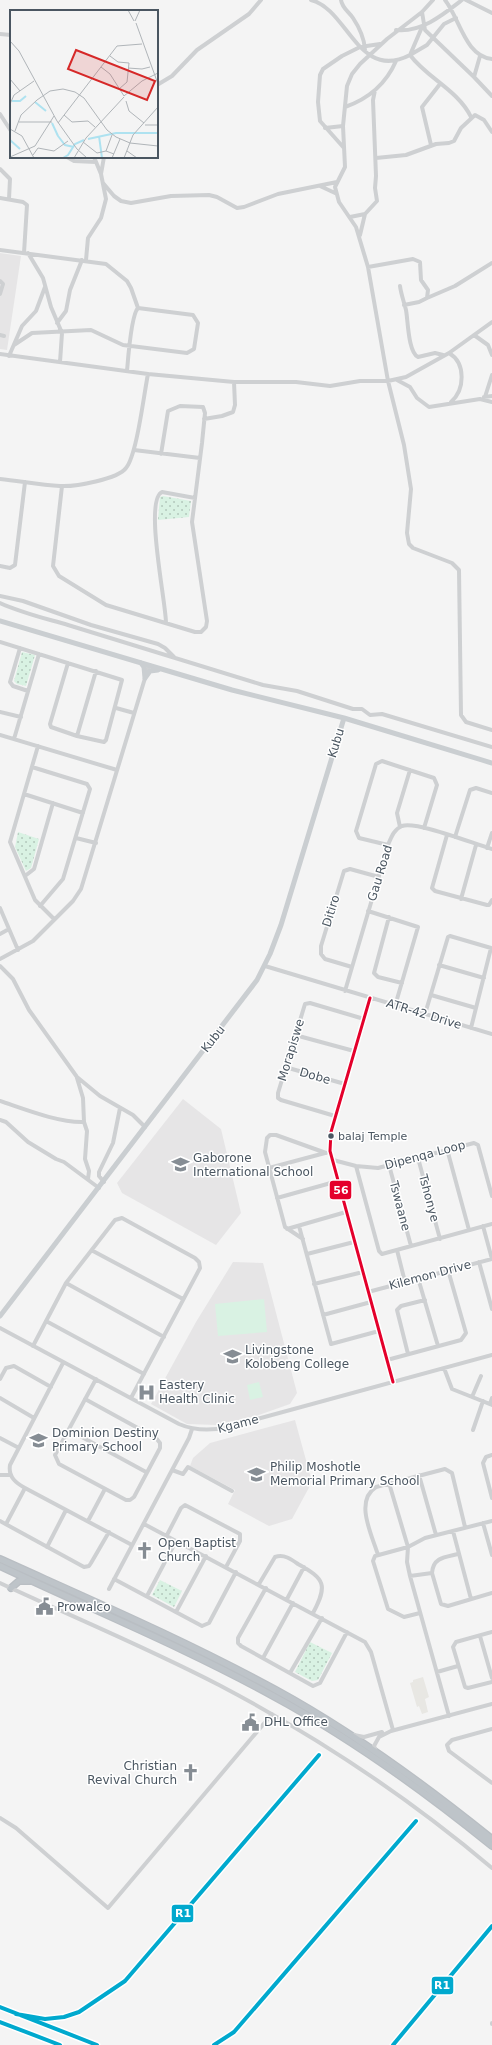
<svg xmlns="http://www.w3.org/2000/svg" width="492" height="2045" font-family="'DejaVu Sans',sans-serif">
  <defs>
    <pattern id="grass-dots" width="8" height="8" patternUnits="userSpaceOnUse"><rect width="8" height="8" fill="#d9f2e3"/><path d="M2 2h.1M6 6h.1" fill="none" stroke="#b2c7bb" stroke-width="1.8" stroke-linecap="round"/></pattern>
  </defs>
  <rect width="100%" height="100%" fill="#f4f4f4"/>
  <!-- commercial -->
  <path fill="#e8e7e3" d="M423,1677L429,1697L425,1699L428,1712L422,1714L419,1706L417,1707L410,1683L413,1682V1680Z"/>
  <!-- education -->
  <path fill="#e6e5e6" d="M0,253L21,256L7,350L0,349Z
    M183,1099L221,1129L241,1213L216,1245L122,1193L117,1183Z
    M233,1262L263,1263L297,1393L290,1404L256,1416L217,1425L187,1424L151,1404L196,1322Z
    M295,1420L312,1482L292,1519L269,1526L228,1504L235,1490L190,1466L193,1458L210,1443Z"/>
  <!-- grass -->
  <path fill="url(#grass-dots)" d="M163,496L191,501L189,517L158,520L160,497Z
    M22,652L35,655L26,686L17,684L14,681Z
    M18,832L39,839L31,868L26,871L15,847Z
    M160,1580L182,1591L174,1607L152,1595Z
    M310,1642L332,1653L318,1680L312,1681L295,1672Z"/>
  <!-- green -->
  <path fill="#d9f2e3" d="M264,1299L267,1332L218,1336L215,1304Z
    M259,1382L263,1397L250,1400L247,1385Z"/>
  <g fill="none" stroke-linecap="round" stroke-linejoin="round">
    <defs>
      <path id="highway" d="M0,1559C93,1601 186,1641 276,1690C353,1732 424,1784 492,1839
        M0,1566C91,1609 184,1647 273,1696C351,1738 423,1790 492,1846
        M11,1588L19,1581H29"/>
    </defs>
    <!-- highway casing -->
    <use href="#highway" stroke="#b9bec3" stroke-width="8"/>
    <!-- minor -->
    <path stroke="#ced0d2" stroke-width="4" d="M311,0C348,9 358,82 410,55L422,27
      M341,0C342,8 349,12 353,18C359,27 364,38 365,49
      M433,0L422,12L387,39L360,64L352,74L347,86L343,126L345,167L335,187L339,202L356,227L368,267L388,381L404,445L411,489L407,533L409,544L413,548L452,563L459,570L461,715L466,722L492,730
      M445,0C460,19 465,56 492,59
      M466,0L492,13
      M422,12L425,30L474,77
      M456,18L444,24L427,45L410,55C427,78 458,90 471,117
      M396,30C421,33 444,14 462,0
      M0,34L11,35
      M480,56L474,77L492,96
      M157,85L172,76L197,50L249,14L261,0
      M345,107C368,99 386,84 396,61
      M0,114L11,131
      M325,128L343,126
      M431,145L422,107L440,84
      M344,148L320,121L318,102L320,75L323,69L342,56L360,47L380,44
      M67,157L74,161L96,162
      M376,158L406,155L436,144L449,143L454,141L461,128L475,115L484,120L492,132
      M0,169L10,179L9,199
      M101,174L104,157
      M103,183L114,196L121,201L131,203L171,196L209,195L217,197L237,208L244,207L278,194L337,182
      M320,186L335,193
      M0,198L23,202L27,205L24,253
      M350,217L365,214L377,201L375,188L376,176L373,100L375,90
      M360,235L365,214
      M0,250L106,264L127,281L131,288L138,308L193,315L198,323L194,349L187,353L123,345L91,330L32,333L14,345
      M28,253L43,278L51,307L62,333L60,362
      M86,260L88,238L101,218L106,199L101,174L94,157
      M368,267L413,259L420,262L421,280L428,290L427,298L419,302L404,305
      M0,281L3,284L0,294
      M400,286C401,294 404,302 406,310C408,320 408,352 418,357L435,353L443,355
      M427,298L455,286L492,263
      M57,323L66,311L70,290L82,260
      M0,335L4,336
      M474,335L488,345L492,355
      M449,353C466,363 465,390 451,402
      M0,354L148,374L234,382H296L330,386L360,381H388L406,377L449,353L492,322
      M9,356L22,326L36,311L45,287
      M127,371C128,360 131,315 138,308
      M397,380L410,387L417,398L429,407L480,399L492,402
      M484,397L492,396
      M484,400L492,375
      M204,419L222,416L233,412L235,405L234,382
      M134,450L200,458
      M0,479C20,481 40,485 60,486C75,487 118,479 126,468C137,455 144,393 148,374
      M62,486L53,566L59,576L106,605L195,632H201L206,627L207,621L192,522L202,443L205,413L203,407L180,406L168,411L161,454
      M0,566L10,568L15,565L25,482
      M0,596L23,601L91,625L158,644L165,648L174,657
      M0,603C22,613 44,618 68,625L263,685L297,691L353,709H362L370,715L382,714L492,747
      M166,623C166,602 144,500 162,492L195,498
      M0,642L122,680L106,740L104,742L77,736L51,727L50,724L68,663
      M20,648L10,682L13,686L28,691
      M116,708L134,713
      M0,712L21,717
      M0,735L117,770
      M77,736L96,671
      M14,739L39,654
      M38,746L10,842L35,900L54,919
      M32,767L87,784L90,789L63,879L40,906
      M24,794L83,813
      M400,827L397,813L410,770
      M447,835L432,888L435,891L487,905H489L492,900
      M455,837L470,790L476,788L492,793
      M76,838L96,843
      M388,845L359,838L356,831L376,764L382,761L434,778L437,785L424,828
      M487,848L492,833
      M25,876L34,869L53,803
      M461,899L476,845
      M0,908L18,950
      M368,911L418,927L395,1006
      M389,917L374,973L378,977L402,983
      M0,934L9,929
      M0,959L33,941L73,901L81,889L149,665
      M439,965L484,978
      M0,966L13,979L29,1010L77,1077L100,1096L133,1115L145,1127
      M265,966L492,1034
      M352,967L325,959L321,954V946L344,871L350,869L379,877
      M345,991L388,845C391,838 394,829 402,826C417,821 474,844 492,849
      M431,995L476,1008
      M370,998L331,1132L330,1151L393,1382
      M425,1014L448,937L450,936L491,948L471,1028
      M295,1035L354,1051
      M285,1067L345,1084
      M77,1078L83,1098L84,1122L87,1131L85,1159L89,1171L88,1179
      M0,1101C24,1109 59,1123 84,1122
      M335,1116L281,1100L278,1098V1093L305,1004L310,1003L364,1019
      M0,1120L6,1122L28,1142L56,1159L64,1162L99,1188
      M447,1149L469,1230
      M418,1158L440,1239
      M333,1160L356,1166L378,1168L474,1143L478,1145L492,1196
      M389,1165L411,1246
      M356,1166L379,1251L382,1254L492,1224
      M269,1168L325,1153
      M104,1182L99,1176V1172L113,1143L120,1108
      M277,1198L338,1181
      M299,1226L331,1344L379,1331
      M483,1226L492,1259
      M287,1229L346,1212
      M303,1239L285,1227L265,1152L267,1138L270,1135H276L326,1153
      M397,1250L405,1282
      M93,1251L183,1299
      M307,1254L354,1242
      M479,1262L492,1309
      M418,1278L438,1346
      M66,1283L164,1337
      M314,1284L363,1272
      M368,1292L492,1259
      M323,1315L371,1302
      M46,1321L144,1374
      M0,1328L179,1424C195,1431 211,1431 228,1427L492,1355
      M33,1346L66,1283L115,1220L122,1218L195,1258L199,1262L200,1268L131,1398
      M408,1354L397,1310L401,1306L425,1300
      M387,1360L461,1340L466,1333L448,1270
      M63,1363L10,1465C8,1477 16,1483 25,1488L132,1545
      M444,1368L452,1389L492,1405
      M0,1379L6,1368L14,1366L51,1387
      M472,1397L481,1376
      M0,1398L34,1418
      M85,1399L156,1438L160,1443V1448L134,1497L130,1500H126L59,1464L55,1455L96,1379
      M490,1404L492,1398
      M69,1430L146,1472
      M473,1430L483,1401
      M0,1438L19,1448
      M492,1455L486,1457L483,1463L492,1498
      M172,1470L183,1474L188,1467L232,1491
      M0,1475H10
      M419,1475L436,1535
      M389,1483L408,1547L375,1556L373,1561L388,1609L404,1617L420,1613
      M0,1521L84,1567L89,1566L91,1563L109,1532
      M88,1521L105,1489
      M483,1523L492,1555
      M6,1524L25,1488
      M144,1524L365,1642L371,1652L393,1730
      M453,1531L471,1599
      M167,1535L181,1508L185,1505L240,1534V1541L226,1567
      M47,1547L66,1510
      M458,1554C446,1557 433,1557 432,1573L441,1604L448,1606L492,1593
      M378,1555C372,1535 354,1501 376,1487L445,1469L452,1473L465,1527
      M410,1576L432,1573
      M114,1579L202,1626L209,1623L236,1572
      M0,1583C73,1617 148,1648 219,1685C316,1736 408,1797 492,1868
      M259,1584L275,1557C284,1554 291,1559 298,1564C325,1579 328,1585 313,1613
      M266,1588L238,1638V1643L241,1646L313,1686L320,1683L347,1632
      M109,1589L189,1438L192,1429
      M147,1596L176,1541
      M287,1599L304,1567
      M176,1612L206,1556
      M492,1632L456,1642L453,1647L465,1687L468,1688L492,1682
      M480,1636L492,1678
      M263,1658L293,1603
      M437,1672L458,1666
      M290,1673L322,1618
      M449,1716L410,1576L407,1562L408,1547L425,1538L492,1521
      M492,1729L452,1740L447,1745L449,1751L492,1783
      M354,1735L364,1737L382,1732
      M376,1752L374,1746L379,1737L391,1731L492,1704
      M0,1818L16,1828L108,1908L272,1714
      M492,2023V2024"/>
    <!-- major -->
    <path stroke="#caced1" stroke-width="5" d="M0,621L232,690L344,718L492,763
      M141,663L144,667L145,678
      M145,678L150,671L158,670
      M0,1316L257,980L270,954L281,925L344,718"/>
    <!-- highway -->
    <use href="#highway" stroke="#bec4c9" stroke-width="5.5"/>
    <defs>
      <path id="rail" d="M0,2007L20,2015
        M16,2014L45,2019L64,2017L79,2012L125,1981L319,1755
        M0,2022L60,2045
        M37,2022L97,2045
        M214,2045L234,2032L416,1821
        M393,2045L492,1926"/>
    </defs>
    <!-- rail casing -->
    <use href="#rail" stroke="#c9cacc" stroke-width="2.5"/>
    <!-- rail -->
    <use href="#rail" stroke="#fff" stroke-width="1" stroke-dasharray="3" stroke-linecap="butt"/>
    <defs>
      <path id="bus-1" d="M370,998L331,1132L330,1151L393,1382"/>
    </defs>
    <!-- bus-1 casing -->
    <use href="#bus-1" stroke="#fff" stroke-width="6"/>
    <!-- bus-1 -->
    <use href="#bus-1" stroke="#e4002b" stroke-width="3"/>
    <defs>
      <path id="rail-1" d="M0,2007L97,2045
        M16,2014L45,2019L64,2017L79,2012L125,1981L319,1755
        M0,2022L60,2045
        M214,2045L234,2032L416,1821
        M393,2045L492,1926"/>
    </defs>
    <!-- rail-1 casing -->
    <use href="#rail-1" stroke="#fff" stroke-width="7"/>
    <!-- rail-1 -->
    <use href="#rail-1" stroke="#00a9ce" stroke-width="4"/>
  </g>
  <!-- icons -->
  <defs>
    <symbol id="school-bare" viewBox="-9 -9 18 18"><path d="M0-5L7-2L0 1L-7-2ZM-4 1L0 2.5L4 1V4Q0 6-4 4Z" fill="#868d94" stroke="#fff" stroke-width="2.5" paint-order="stroke"/></symbol>
    <symbol id="hospital-bare" viewBox="-9 -9 18 18"><path d="M-5-5h3v3.5h4V-5h3V5h-3V1.5h-4V5h-3Z" fill="#868d94" stroke="#fff" stroke-width="2.5" paint-order="stroke"/></symbol>
    <symbol id="church-bare" viewBox="-9 -9 18 18"><path d="M-1.2-6h2.4v3.5h3.3v2.4h-3.3V6h-2.4V-.1h-3.3v-2.4h3.3Z" fill="#868d94" stroke="#fff" stroke-width="2.5" paint-order="stroke"/></symbol>
    <symbol id="civic-bare" viewBox="-9 -9 18 18"><path d="M-.6-6.5H3V-4.5H.6V-3L4-1V1h2V6H-6V1h2V-1L-.6-3ZM-1.2 2.5V6h2.4V2.5Z" fill="#868d94" stroke="#fff" stroke-width="2.5" paint-order="stroke"/></symbol>
  </defs>
  <g fill-rule="evenodd">
    <use href="#school-bare" x="168" y="1152" width="25" height="25"/>
    <use href="#school-bare" x="220" y="1344" width="25" height="25"/>
    <use href="#hospital-bare" x="134" y="1380" width="25" height="25"/>
    <use href="#school-bare" x="26" y="1428" width="25" height="25"/>
    <use href="#school-bare" x="244" y="1462" width="25" height="25"/>
    <use href="#church-bare" x="132" y="1538" width="25" height="25"/>
    <use href="#civic-bare" x="32" y="1594" width="25" height="25"/>
    <use href="#civic-bare" x="238" y="1710" width="25" height="25"/>
    <use href="#church-bare" x="178" y="1760" width="25" height="25"/>
  </g>
  <!-- markers -->
  <circle fill="#4a5661" stroke="#fff" stroke-width="1.5" cx="331" cy="1136" r="3.5"/>
  <g text-anchor="middle" stroke-width="3" stroke-linejoin="round" paint-order="stroke">
    <!-- bus labels -->
    <g font-size="11" fill="#4a5661" stroke="#fff" text-anchor="start">
      <text x="338" y="1140">balaj Temple</text>
    </g>
    <!-- street labels -->
    <g font-size="12" fill="#4a5661" stroke="#fff">
      <text transform="translate(336 743) rotate(-73)" y="4">Kubu</text>
      <text transform="translate(380 873) rotate(-73)" y="4">Gau Road</text>
      <text transform="translate(331 911) rotate(-73)" y="4">Ditiro</text>
      <text transform="translate(424 1014) rotate(17)" y="4">ATR-42 Drive</text>
      <text transform="translate(213 1039) rotate(-52)" y="4">Kubu</text>
      <text transform="translate(291 1050) rotate(-73)" y="4">Morapiswe</text>
      <text transform="translate(315 1076) rotate(16)" y="4">Dobe</text>
      <text transform="translate(425 1155) rotate(-15)" y="4">Dipenqa Loop</text>
      <text transform="translate(429 1198) rotate(75)" y="4">Tshonye</text>
      <text transform="translate(400 1206) rotate(75)" y="4">Tswaane</text>
      <text transform="translate(430 1275) rotate(-15)" y="4">Kilemon Drive</text>
      <text transform="translate(238 1424) rotate(-14)" y="4">Kgame</text>
    </g>
    <!-- poi labels -->
    <g font-size="12" fill="#4a5661" stroke="#fff" text-anchor="start">
      <text x="193" y="1162">Gaborone<tspan x="193" dy="14">International School</tspan></text>
      <text x="245" y="1354">Livingstone<tspan x="245" dy="14">Kolobeng College</tspan></text>
      <text x="159" y="1389">Eastery<tspan x="159" dy="14">Health Clinic</tspan></text>
      <text x="52" y="1437">Dominion Destiny<tspan x="52" dy="14">Primary School</tspan></text>
      <text x="270" y="1471">Philip Moshotle<tspan x="270" dy="14">Memorial Primary School</tspan></text>
      <text x="158" y="1547">Open Baptist<tspan x="158" dy="14">Church</tspan></text>
      <text x="57" y="1611">Prowalco</text>
      <text x="264" y="1726">DHL Office</text>
      <text x="177" y="1770" text-anchor="end">Christian<tspan x="177" dy="14">Revival Church</tspan></text>
    </g>
  </g>
  <!-- overview -->
  <g transform="translate(10 10)">
    <rect width="148" height="148" fill="#f4f4f4"/>
    <path fill="none" stroke="#aee2f0" stroke-width="2" d="M2,91H10L16,86M25,92L36,101M42,113L48,126M48,126L55,135L64,137M89,126L92,148M78,129L106,123H148M0,130L10,139M53,148L58,145L65,134L74,130"/>
    <path fill="none" stroke="#b0b5b9" stroke-width="1" d="M118,0L124,11M125,11L130,0M126,13L148,74M0,31L9,41L47,111L67,139L77,148M100,46L108,52L119,53L117,72L109,79M91,57L100,64L114,86M118,58L132,59L140,57M0,69L10,81M114,86L132,71L148,63M116,91L119,101L134,113M54,105L62,112L78,111L85,117M0,107V94L4,85L24,71M9,112H42M48,113L107,36L132,34M135,115H148M0,119L12,126L24,148M5,121L11,105L27,90L40,81L53,79L65,82L74,88L97,120L106,127L120,133L148,136M73,132L87,143L96,141L104,144M96,141L102,125M117,141L127,148M23,145L28,138L44,141L58,131M0,147L25,136L44,106M64,148L76,128L114,87M102,148L110,129M114,148L123,125L148,97"/>
    <path fill="#d62828" fill-opacity="0.15" stroke="#d62828" stroke-width="2" d="M66,40L145,71L137,90L58,59Z"/>
    <rect width="148" height="148" fill="none" stroke="#4a5661" stroke-width="2"/>
  </g>
  <g stroke="#fff" stroke-width="1.5">
    <rect x="329" y="1180" width="23" height="20" rx="4" fill="#e4002b"/>
    <rect x="171" y="1904" width="23" height="19" rx="4" fill="#00a9ce"/>
    <rect x="431" y="1976" width="23" height="19" rx="4" fill="#00a9ce"/>
  </g>
  <g font-size="11" text-anchor="middle" font-weight="bold" fill="#fff">
    <text x="341" y="1194">56</text>
    <text x="183" y="1917">R1</text>
    <text x="442" y="1989">R1</text>
  </g>
</svg>
